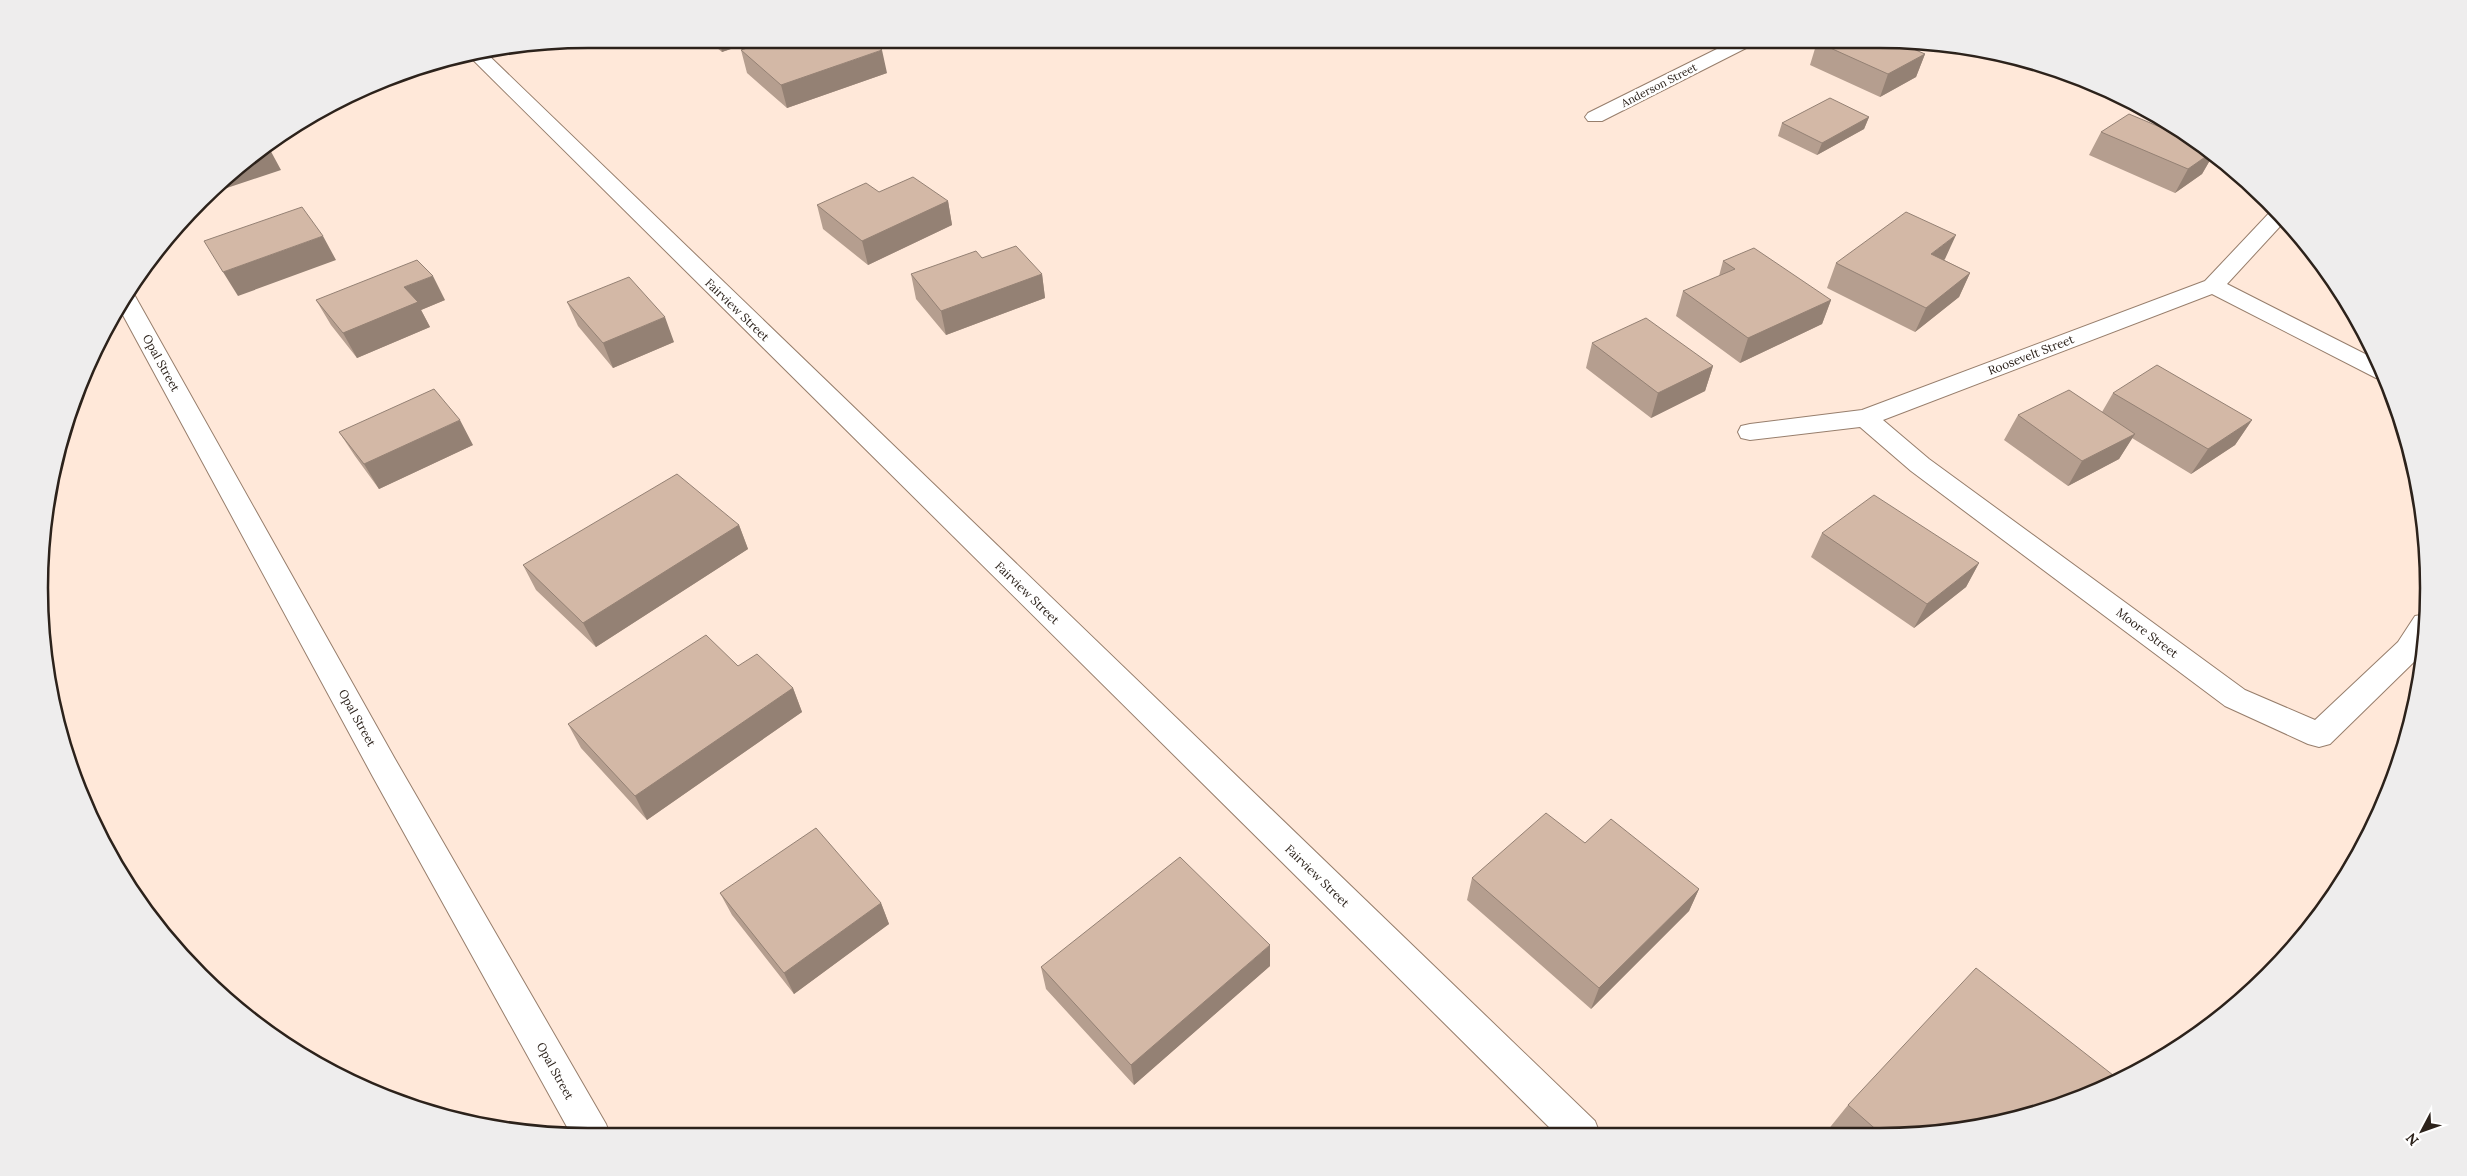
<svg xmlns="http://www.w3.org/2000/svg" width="2467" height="1176" font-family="Lora,serif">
  <rect width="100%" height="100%" fill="#ffe8d9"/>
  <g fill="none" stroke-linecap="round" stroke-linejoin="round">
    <defs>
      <path id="street" d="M1737,39H1759L1756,43L1602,121H1588L1585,117L1588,113Z
        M482,49L1595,1121L1600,1134H1556L466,53Z
        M2275,209L2285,221L2227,284L2377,360L2387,380L2376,378L2212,294L1883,420L1929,459L2245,690L2315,720L2398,642L2415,616L2426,614L2422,652L2418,658L2330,744L2319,747L2308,744L2225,706L1911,471L1860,427L1750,440L1741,438L1738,432L1741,426L1750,424L1862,410L2205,281L2272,210Z
        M129,290L135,296L395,759L606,1124L611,1137L572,1136L373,777L118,306Z"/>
    </defs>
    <!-- street casing -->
    <use href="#street" stroke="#977e6c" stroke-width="2"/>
    <!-- street -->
    <use href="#street" fill="#fff" fill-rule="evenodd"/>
  </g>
  <!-- wall -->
  <path fill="#b59e8f" d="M706,39H760L722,52Z
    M1879,39L1921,43L1918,51L1925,54L1916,77L1880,97L1810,65L1817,42Z
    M741,50L887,73L787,108L747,73Z
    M1869,117L1864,129L1817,155L1778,136L1782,123Z
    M2101,132L2198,143L2213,155L2202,174L2175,193L2089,155Z
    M879,192L948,201L952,225L868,265L823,229L817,205Z
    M982,258L1042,274L1045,298L946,335L916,299L911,274Z
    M1945,259L1944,260L1970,273L1959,297L1915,332L1827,288L1836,263Z
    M1723,261L1831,300L1822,324L1740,363L1676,316L1683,291L1719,276Z
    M316,300H445L421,310L430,327L357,358L331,325Z
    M567,302L674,342L613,368L578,326Z
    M1592,343L1713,366L1705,391L1651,418L1586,368Z
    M2113,393L2252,420L2235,445L2191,474L2132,438L2119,459L2068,486L2004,440L2018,415L2102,412Z
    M339,432L473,445L379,489L355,456Z
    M739,525L748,549L596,647L536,590L523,565Z
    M1822,533L1979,563L1966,587L1914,628L1811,557Z
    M738,666L793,688L802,712L647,820L581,748L568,724Z
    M1585,843L1699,889L1689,911L1591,1009L1467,900L1472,878Z
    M720,893L881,903L889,924L794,994L732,915Z
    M1270,966L1134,1085L1046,989L1041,967Z
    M1848,1105L1951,1133H1829L1827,1131Z"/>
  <!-- shaded-wall -->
  <path fill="#948174" d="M719,39H760L722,52Z
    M1906,41L1921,43L1917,54L1902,44Z
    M882,50L887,73L787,108L781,85Z
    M1925,54L1916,77L1880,97L1888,74Z
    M1869,117L1864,129L1817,155L1822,143Z
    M268,146L281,170L209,194L253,152Z
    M2211,153L2213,155L2202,174L2175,193L2188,169Z
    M948,201L952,225L868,265L862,241Z
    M1956,235L1945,259L1920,278L1931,254Z
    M323,236L336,260L238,296L223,272Z
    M1970,273L1959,297L1915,332L1926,308Z
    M1042,274L1045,298L946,335L941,311Z
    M433,276L445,300L421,310L430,327L357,358L343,333L404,287Z
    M1831,300L1822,324L1740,363L1748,338Z
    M665,317L674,342L613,368L603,343Z
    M1713,366L1705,391L1651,418L1658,393Z
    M460,420L473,445L379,489L364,464Z
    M2252,420L2235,445L2191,474L2208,449Z
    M2135,434L2119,459L2068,486L2082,461Z
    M739,525L748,549L596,647L583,623Z
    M1979,563L1966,587L1914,628L1927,604Z
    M793,688L802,712L647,820L635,796Z
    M1699,889L1689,911L1591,1009L1599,988Z
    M881,903L889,924L794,994L784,973Z
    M1270,945V966L1134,1085L1131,1065Z"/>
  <!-- building -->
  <path fill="#d3b8a6" stroke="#948174" d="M775,39H868L882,50L781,85L741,50Z
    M1823,39H1879L1906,41L1902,44L1925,54L1888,74L1817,42Z
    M1830,98L1869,117L1822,143L1782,123Z
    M2129,114L2198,143L2211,153L2188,169L2101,132Z
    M266,144L268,146L258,150Z
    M913,177L948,201L862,241L817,205L866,183L879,192Z
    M302,207L323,236L223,272L204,241Z
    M1906,212L1956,235L1931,254L1970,273L1926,308L1836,263Z
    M1016,246L1042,274L941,311L911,274L976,251L982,258Z
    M1754,248L1831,300L1748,338L1683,291L1735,269L1723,261Z
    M417,260L433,276L404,287L418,302L343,333L316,300Z
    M629,277L665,317L603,343L567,302Z
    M1646,318L1713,366L1658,393L1592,343Z
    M2157,365L2252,420L2208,449L2113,393Z
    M434,389L460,420L364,464L339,432Z
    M2069,390L2135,434L2082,461L2018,415Z
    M677,474L739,525L583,623L523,565Z
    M1874,495L1979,563L1927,604L1822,533Z
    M706,635L738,666L757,654L793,688L635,796L568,724Z
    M1546,813L1585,843L1611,819L1699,889L1599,988L1472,878Z
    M816,828L881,903L784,973L720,893Z
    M1180,857L1270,945L1131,1065L1041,967Z
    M1976,968L2118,1079L2089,1096L1951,1133H1880L1848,1105Z"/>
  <g text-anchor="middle" stroke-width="5" stroke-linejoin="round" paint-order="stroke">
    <!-- far-street labels -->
    <g font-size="11" fill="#2c221b" stroke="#fff">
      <text transform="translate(1659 85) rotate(-27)" y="4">Anderson Street</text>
    </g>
    <!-- street labels -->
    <g font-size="12" fill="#2c221b" stroke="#fff">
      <text transform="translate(737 310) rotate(44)" y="4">Fairview Street</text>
      <text transform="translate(2031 355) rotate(-21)" y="4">Roosevelt Street</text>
      <text transform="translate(161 363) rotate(61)" y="4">Opal Street</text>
      <text transform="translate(1027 593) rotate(44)" y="4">Fairview Street</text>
      <text transform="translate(2147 633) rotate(37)" y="4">Moore Street</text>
      <text transform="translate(357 718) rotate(61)" y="4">Opal Street</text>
      <text transform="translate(1317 876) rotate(44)" y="4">Fairview Street</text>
      <text transform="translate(555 1071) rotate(61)" y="4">Opal Street</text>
    </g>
  </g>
  <!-- crop -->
  <path d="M0 0H2467V1176H0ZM588 48H1880A540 540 0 0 1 2420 588V588A540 540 0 0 1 1880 1128H588A540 540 0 0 1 48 588V588A540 540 0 0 1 588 48Z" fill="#eeeded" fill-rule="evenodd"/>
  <path fill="none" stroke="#2c221b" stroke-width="2.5" d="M588 48H1880A540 540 0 0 1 2420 588V588A540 540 0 0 1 1880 1128H588A540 540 0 0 1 48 588V588A540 540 0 0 1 588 48Z"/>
  <!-- north arrow -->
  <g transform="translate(2422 1131) rotate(229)" stroke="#ffffff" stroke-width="4" paint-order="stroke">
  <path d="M0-4L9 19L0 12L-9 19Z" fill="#2c221b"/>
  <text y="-8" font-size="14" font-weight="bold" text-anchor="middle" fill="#2c221b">N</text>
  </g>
</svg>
